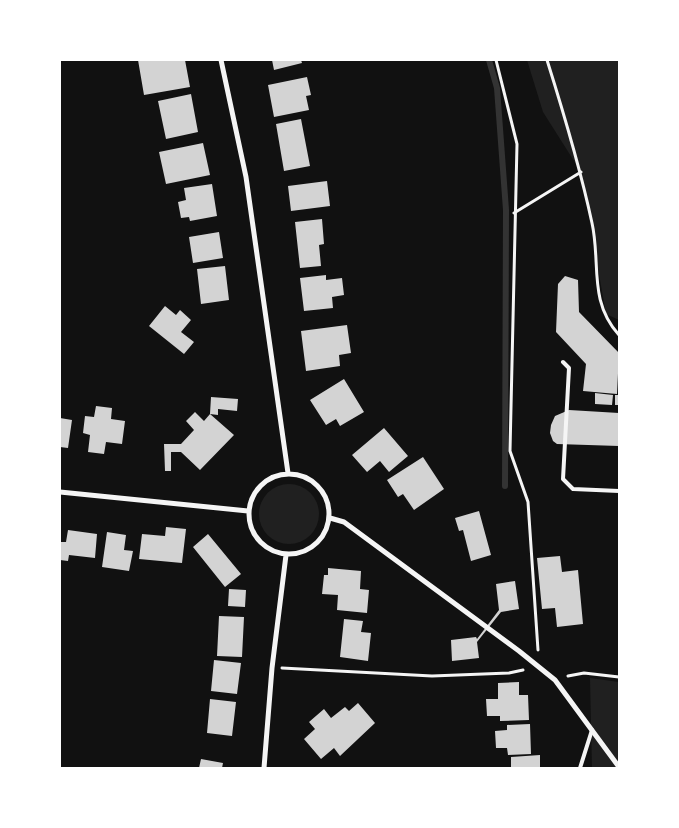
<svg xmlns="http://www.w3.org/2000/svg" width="679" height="828" font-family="Lato,sans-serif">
  <rect width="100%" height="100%" fill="#111"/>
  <!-- green -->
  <path fill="#202020" d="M527,60H619V320L606,314L581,172L543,112Z
    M259 514a30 30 0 1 1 60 0a30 30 0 1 1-60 0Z
    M590,678L619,682V768H592Z"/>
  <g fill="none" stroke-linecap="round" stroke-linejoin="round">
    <!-- stream -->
    <path stroke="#333" stroke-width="6" d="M489,60L497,88L506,210L505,486"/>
  </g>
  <!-- building -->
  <path fill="#d3d3d3" d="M138,60H185L190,87L144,95Z
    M272,60H301L302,63L274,70Z
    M307,77L311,95L306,96L309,110L274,117L268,85Z
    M191,94L198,132L166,139L158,101Z
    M301,119L310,166L284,171L276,124Z
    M203,143L210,175L166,184L159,152Z
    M327,181L330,206L291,211L288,186Z
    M212,184L217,216L190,221L189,217L181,218L178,202L186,200L184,188Z
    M322,219L324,244L319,245L321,266L300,268L295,222Z
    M219,232L223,258L193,263L189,237Z
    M225,266L229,300L201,304L197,269Z
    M326,275V280L342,278L344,295L332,297L333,308L304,311L300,278Z
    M565,276L578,280L579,312L619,353L617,394L583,391L586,364L556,332L558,284Z
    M165,306L176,315L180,310L191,320L181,332L194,342L184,354L149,326Z
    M347,325L351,353L339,355L340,366L306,371L301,331Z
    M344,379L364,412L340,426L336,419L326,425L310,400Z
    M595,393L613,395L612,405L595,404Z
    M615,395H619V405H615Z
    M211,397L238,399L237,411L218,409V415L210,414Z
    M96,406L112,408L111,419L125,421L122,444L106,442L104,454L88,452L90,435L83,433L85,416L94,417Z
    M569,410L619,413V446L557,444L553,441L550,433L551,425L555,416Z
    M195,412L204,421L210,414L234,435L200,470L181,452H171V471H165L164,444H181L194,430L186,421Z
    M60,418L72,420L68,448L60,447Z
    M384,428L408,456L389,472L380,461L367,472L352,455Z
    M423,457L444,489L414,510L403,494L398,497L387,480Z
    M479,511L491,555L471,561L463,530L459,531L455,518Z
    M166,527L186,529L182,563L139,559L142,534L165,536Z
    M68,530L97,534L95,558L69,555L68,561L60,560V542H66Z
    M107,532L126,535L124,550L133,551L129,571L102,567Z
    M208,534L241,574L225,587L193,547Z
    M560,556L562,572L578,570L583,624L557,627L555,608L542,609L537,558Z
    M328,568L361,571L360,589L369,590L367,613L337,610L338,595L322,594L324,575H328Z
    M515,581L519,609L501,612L477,642L479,658L452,661L451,640L476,637L477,639L499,610L496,584Z
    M229,589L246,590L245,607L228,606Z
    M219,616L244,617L242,657L217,656Z
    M344,619L363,621L361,632L371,633L368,661L340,657Z
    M214,660L241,663L237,694L211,691Z
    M519,682V695H528L529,720L500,721V716H487L486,699H498V683Z
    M210,699L236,702L232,736L207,733Z
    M358,703L375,723L340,756L334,748L321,759L304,739L315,729L309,722L324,709L331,718L345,707L349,711Z
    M530,724L531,754L508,755L507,748H496L495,731L507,730V725Z
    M540,755V768H511V757Z
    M201,759L223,763L222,768H199Z"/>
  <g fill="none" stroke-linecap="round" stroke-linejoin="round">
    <!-- path -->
    <path stroke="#f5f5f5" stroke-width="3" d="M496,60L517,144L510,451L528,502L538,650
      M547,60C564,114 580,167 592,223C601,263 588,301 619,335
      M514,213L581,172
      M282,668L432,676L509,673L523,670
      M568,676L584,673L619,677"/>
    <!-- service -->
    <path stroke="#f5f5f5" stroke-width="4" d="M563,362L569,368L563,479L573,489L619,491
      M580,768L592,730"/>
    <!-- minor -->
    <path stroke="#f5f5f5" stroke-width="5" d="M221,60L246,177L288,473
      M249 514a40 40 0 1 1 80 0a40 40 0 1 1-80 0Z
      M60,492L248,511
      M330,518L344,522L519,651L555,680L619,767
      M264,768L272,668L286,555"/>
  </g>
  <!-- border -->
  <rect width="679" height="828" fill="none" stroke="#ffffff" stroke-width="122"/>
</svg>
